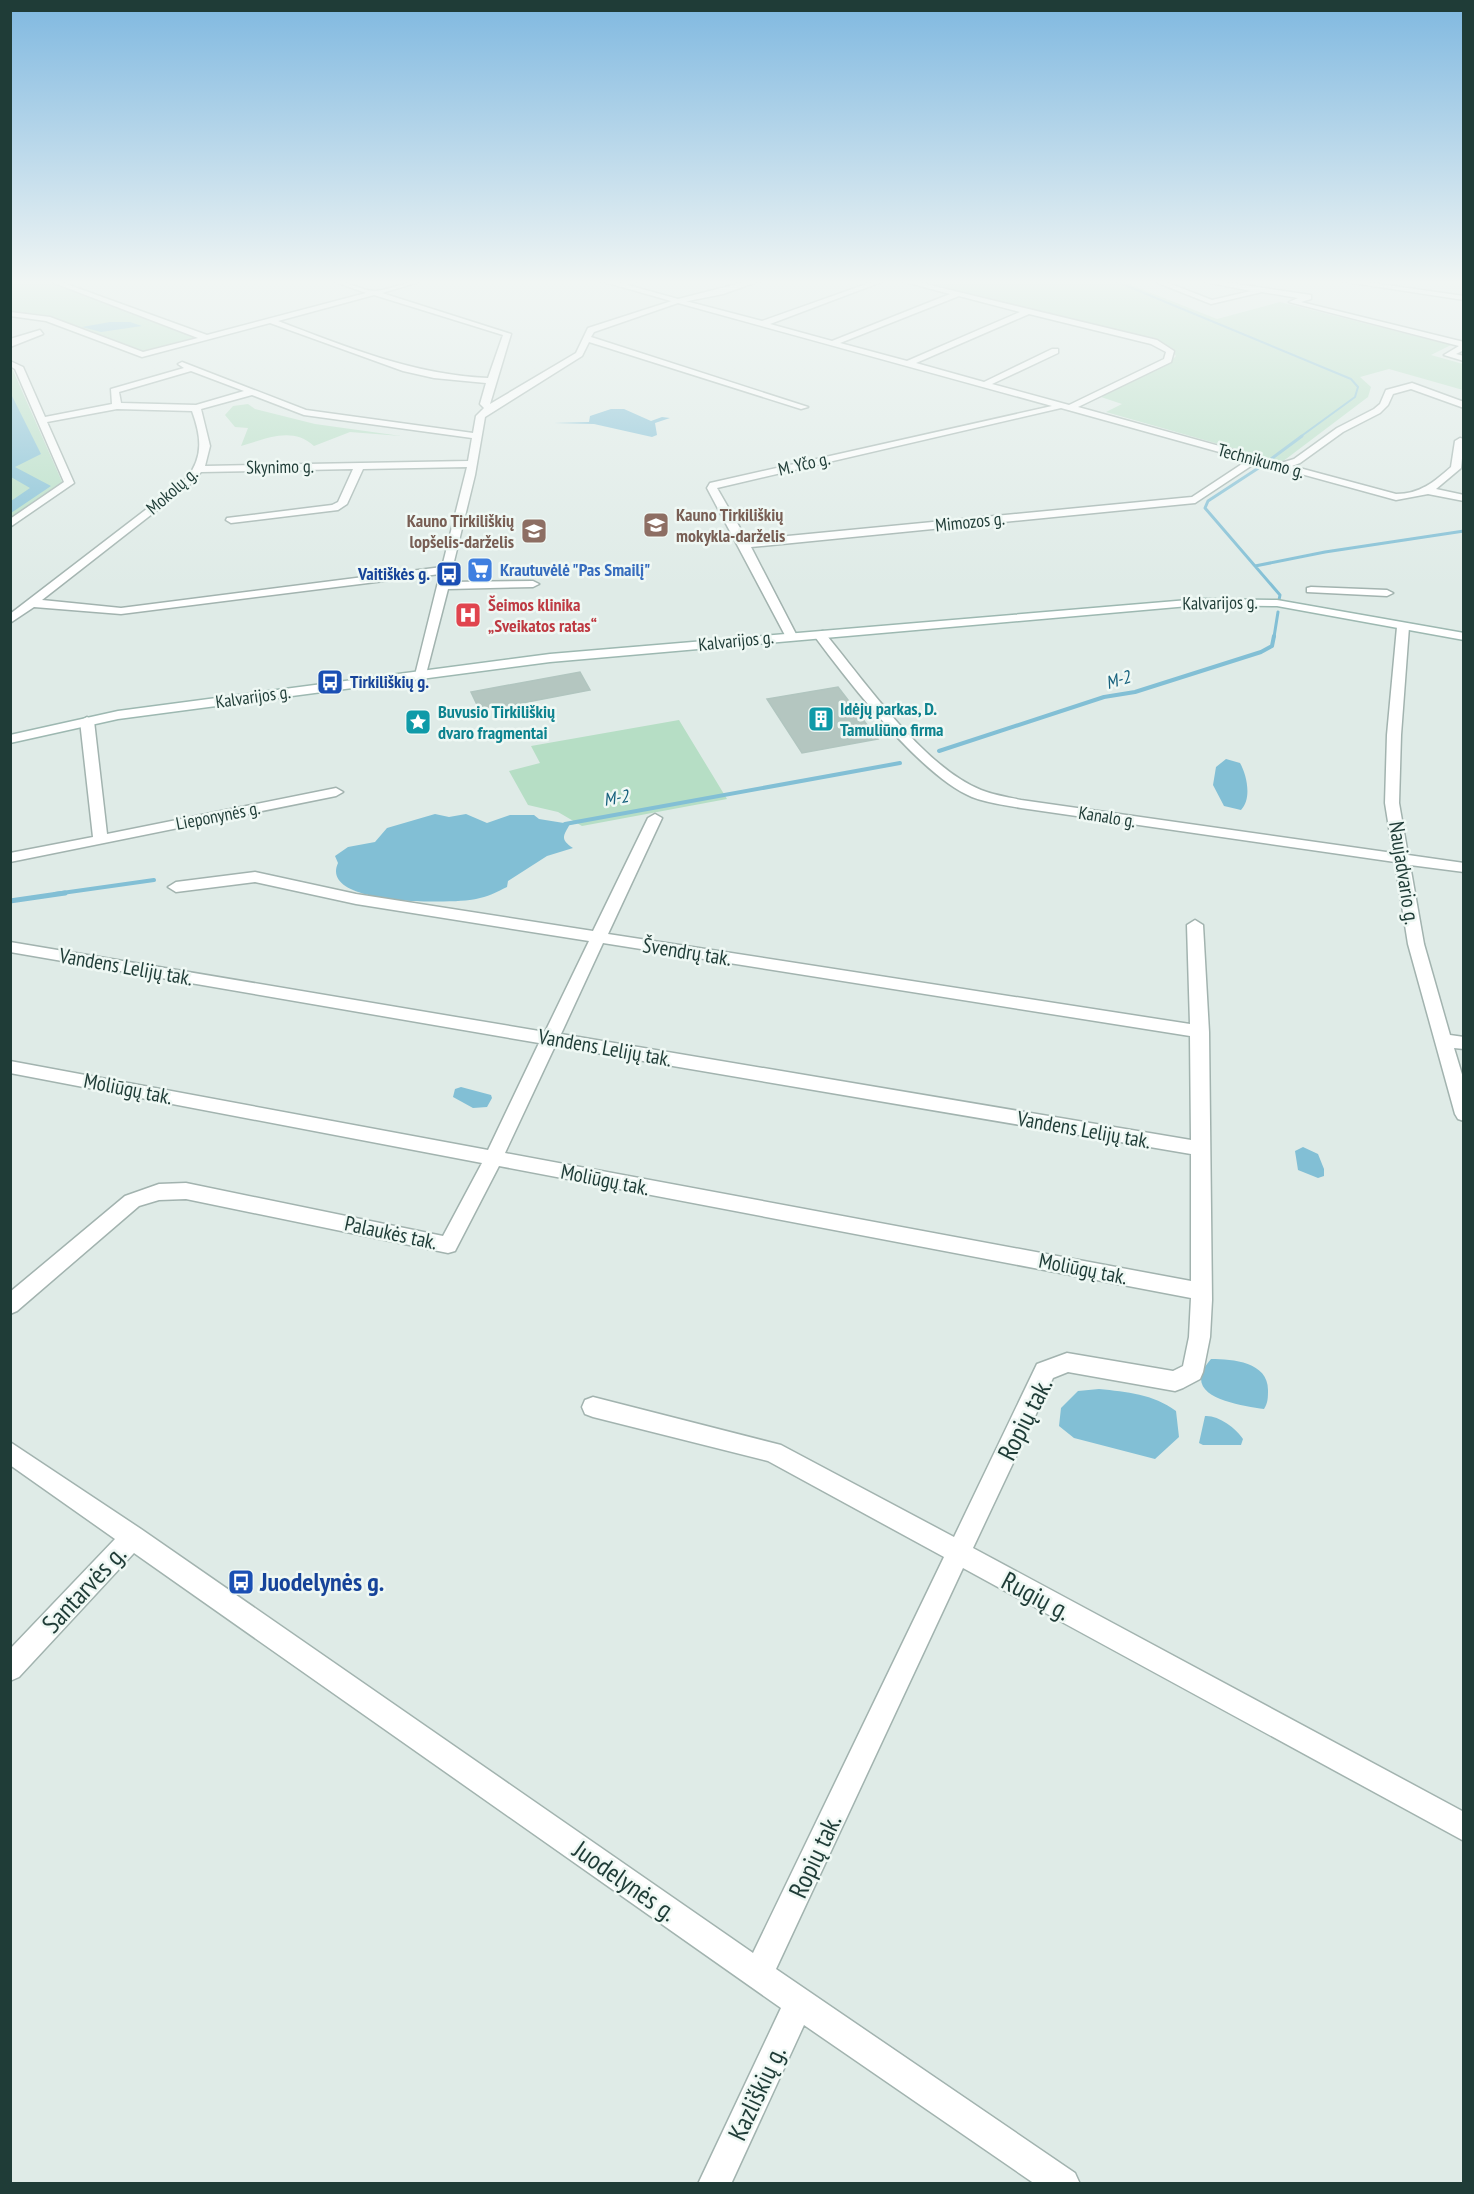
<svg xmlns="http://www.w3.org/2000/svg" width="1474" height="2194" font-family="'PT Sans Narrow',sans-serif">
  <rect width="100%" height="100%" fill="#dfebe7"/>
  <!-- green -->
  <path fill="#b6dec5" d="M11,281H49L199,339L145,354L48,318L11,313Z
    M913,281H1121L1217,319L1280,302L1451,345L1431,355L1463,364V390L1389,369L1360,377L1371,387L1368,397L1282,462L1106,412L1122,404L1101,397L1171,361L1176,356L1167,346Z
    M11,366L63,484L11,520Z
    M248,404L255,409L315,424L401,436L350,432L314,446C292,426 266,439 241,446L248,428L235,427L225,415L233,406Z
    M679,720L727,799L582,826L558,812L528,805L509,771L540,763L531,746Z"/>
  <!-- water -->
  <path fill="#82bfd5" d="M110,322H130L142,326L101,332L82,327Z
    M10,392L41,454L15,467L51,486L11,513V501L30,488L11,477Z
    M611,409H624L651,421L662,417L670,418L655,423L657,435L652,437L594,424L554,423L589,422L590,416Z
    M1226,759L1240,763C1247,775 1252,799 1241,810L1224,806L1213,785L1216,767Z
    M435,814L449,817L466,814L487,823L510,815H534L539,819L570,824C564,835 559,839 573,848L547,856L508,881L507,887C497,892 487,897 476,899C454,904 318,906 338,863L335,856L348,847L375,842L387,828Z
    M461,1087L491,1095L492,1098L487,1107L473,1108L453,1097L455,1089Z
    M1303,1147L1318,1154L1324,1169V1176L1318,1178L1298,1170L1295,1151Z
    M1211,1359C1233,1359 1268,1362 1268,1390C1268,1397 1268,1403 1264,1409C1239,1405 1177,1397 1211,1359Z
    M1099,1389C1127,1392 1153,1394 1176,1411L1179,1437L1155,1459L1074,1438L1059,1426L1061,1408L1078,1391Z
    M1205,1416C1218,1415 1236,1428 1243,1439L1241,1445H1203L1199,1443Z"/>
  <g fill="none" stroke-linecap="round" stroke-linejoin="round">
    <!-- stream-far3 -->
    <path stroke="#82bfd5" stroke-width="2" d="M1115,281L1351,379L1358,387L1355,397L1300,437"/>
    <!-- stream-far2 -->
    <path stroke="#82bfd5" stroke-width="3" d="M1271,459L1302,436
      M1260,467L1208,501L1205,508L1280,595L1279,600
      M1255,566L1325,552L1464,531
      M1274,637L1278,612"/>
    <!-- stream-far1 -->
    <path stroke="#82bfd5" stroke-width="4" d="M939,751L1104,697L1135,692L1261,652L1272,646L1274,636
      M565,824L900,763
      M55,894L154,880"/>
    <!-- stream -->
    <path stroke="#82bfd5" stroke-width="5" d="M10,901L65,893"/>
  </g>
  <!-- building -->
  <path fill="#b4c6c0" stroke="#b1c5bf" stroke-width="1.5" d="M580,672L590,690L480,711L471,692Z
    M838,687L878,739L802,753L767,699Z"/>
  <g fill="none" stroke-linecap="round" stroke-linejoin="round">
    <defs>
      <path id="minor" d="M49,281H58L207,335L366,293L333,281C347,281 361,291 375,291C391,290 406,281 422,281L382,293L511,334L490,404L576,353L588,328L678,299L762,321L875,281H884L770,324L832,341L950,294L901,281H913L1157,340L1174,351L1171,362L1078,407L1281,463L1294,459L1337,428L1374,409L1380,404L1386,390L1412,383L1464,402V408L1411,389L1393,394L1388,405L1380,413L1343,432L1300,463L1292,466L1396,494C1420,494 1434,482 1451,467L1455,441L1460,438L1464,439L1461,468L1436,489L1464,495V501L1428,494L1396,500L1257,462L1195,503L751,547L797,636L787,639L707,488L710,483L1052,406L678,303L594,332L591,337L808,407L801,409L589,342L582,356L485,417L475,475L449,582L533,581L539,584L533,587L448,589L425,678H417L415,675L440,574L121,614L34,607L10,623V614L187,478C204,456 201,436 192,411L117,409L47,422L74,483L10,527V519L64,482L15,369L10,366V361L23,367L45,417L112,404L111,389L184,368L178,364L182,362L306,410L473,433L476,416L484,408L480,404L486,383L434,378L403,371L270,323L142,357L46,321L10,316V312L50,317L143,352L198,338ZM374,295L503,335L488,378C414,375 347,347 278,321ZM959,296L1020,312L907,361L840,343ZM1029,314L1151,344L1166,352L1164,359L1069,405L992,384L1058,353V349H1052L984,382L916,363ZM191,371L244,391L196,405L121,403L119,392ZM252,395L304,415L472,438L468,461L205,466L210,446L201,409ZM1061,408L1248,460L1192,497L747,540L717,488ZM467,467L442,567L121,608L42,600L193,482L201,472L353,469L338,502L332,505L227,518L226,520L231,523L338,510L347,504L363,469Z
        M626,281H637L620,287L616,285Z
        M1153,281H1163L1212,300L1251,291L1201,281H1217L1311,295V299L1301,302L1464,342V350L1456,354L1464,356V361L1444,355L1459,346L1289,302L1298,298L1262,292L1211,304Z
        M1340,281H1358L1464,296V300Z
        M40,330L43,334L10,347V339Z
        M1311,587L1387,590L1393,593L1387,596L1307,592V588Z
        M1403,623L1409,627L1401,735L1399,803L1408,855L1464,863V872L1410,865L1424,944L1450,1035L1464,1037V1049L1454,1048L1464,1081V1121L1458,1119L1455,1114L1408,944L1395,862L1021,808C1005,805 987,803 972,797C921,776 847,680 813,634L823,631C864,680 922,766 981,790C993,795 1008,797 1021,800L1393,853L1385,803L1387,735L1397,627Z
        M87,717L94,721L107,834L336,788L343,792L336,796L10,862V853L93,837L80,721Z
        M655,814L662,818L608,934L1190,1024L1187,925L1195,920L1203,925L1209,1032L1212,1300L1210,1337L1203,1372L1200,1379L1183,1388L1175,1391L1068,1372L1053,1378L973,1548L1464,1812V1841L963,1568L776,1969L1075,2173L1080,2184H1035L804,2025L731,2184H698L781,2008L134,1553L19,1677L10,1681V1649L115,1539L10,1465V1442L141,1529L753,1953L944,1557L768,1461L593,1417L585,1414L582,1407L585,1400L593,1397L781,1445L954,1537L1037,1364L1067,1353L1173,1371L1183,1366L1189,1337L1191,1298L499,1166L455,1251L448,1253L186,1199L159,1200L139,1206L17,1311L10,1314V1292L125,1196L159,1184L186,1183L443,1236L482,1163L10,1073V1061L488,1150L539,1043L10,952V942L545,1032L589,941L356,904L255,882L176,892L168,887L176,882L255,872L356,894L593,931L648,818ZM603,943L1190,1036L1191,1140L561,1034ZM555,1046L1191,1154V1281L505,1153Z"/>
      <path id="tertiary" d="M601,281H613L678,299L749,281H760L723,294L678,303Z"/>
      <path id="secondary" d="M1200,599L1277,600L1464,633V640L1277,606L1200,605L550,662L118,719L10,743V735L118,711L550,654Z"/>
    </defs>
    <!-- minor casing -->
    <use href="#minor" stroke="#a2b3af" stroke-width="3"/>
    <!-- tertiary casing -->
    <use href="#tertiary" stroke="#a2b3af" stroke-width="3"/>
    <!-- secondary casing -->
    <use href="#secondary" stroke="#9db8b1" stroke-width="3"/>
    <!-- minor -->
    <use href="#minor" fill="#fff" fill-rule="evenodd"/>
    <!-- tertiary -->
    <use href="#tertiary" fill="#fff" fill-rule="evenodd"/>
    <!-- secondary -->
    <use href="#secondary" fill="#fff" fill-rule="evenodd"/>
  </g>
  <!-- sky -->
  <linearGradient id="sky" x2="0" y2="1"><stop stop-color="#7fb8e0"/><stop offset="0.48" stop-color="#f1f6f4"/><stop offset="1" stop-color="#f1f6f4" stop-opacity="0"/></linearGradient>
  <rect width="1474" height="588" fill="url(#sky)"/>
  <!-- icons -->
  <defs>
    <symbol id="school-square" viewBox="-11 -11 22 22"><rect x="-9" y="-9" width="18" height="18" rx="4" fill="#8d6e63" stroke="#eff8f4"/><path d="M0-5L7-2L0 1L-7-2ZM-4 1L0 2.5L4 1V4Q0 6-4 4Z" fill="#fff"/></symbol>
    <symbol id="supermarket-square" viewBox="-11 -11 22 22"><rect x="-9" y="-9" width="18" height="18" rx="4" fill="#3f7fe0" stroke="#eff8f4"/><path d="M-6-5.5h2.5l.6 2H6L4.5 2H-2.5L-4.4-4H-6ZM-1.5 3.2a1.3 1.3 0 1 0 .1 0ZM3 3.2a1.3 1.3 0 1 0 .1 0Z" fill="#fff"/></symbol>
    <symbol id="bus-square" viewBox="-11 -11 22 22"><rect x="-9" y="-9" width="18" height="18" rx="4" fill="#1a4fb4" stroke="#eff8f4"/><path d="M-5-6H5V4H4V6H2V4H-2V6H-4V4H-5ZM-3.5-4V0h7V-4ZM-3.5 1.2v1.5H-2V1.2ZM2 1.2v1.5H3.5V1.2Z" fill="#fff"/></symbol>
    <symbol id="hospital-square" viewBox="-11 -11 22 22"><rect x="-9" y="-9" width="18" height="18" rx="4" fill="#e0444e" stroke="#eff8f4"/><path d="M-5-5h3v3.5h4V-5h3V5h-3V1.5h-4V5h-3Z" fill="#fff"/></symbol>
    <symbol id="building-square" viewBox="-11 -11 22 22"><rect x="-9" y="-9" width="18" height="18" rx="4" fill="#0f9aa8" stroke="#eff8f4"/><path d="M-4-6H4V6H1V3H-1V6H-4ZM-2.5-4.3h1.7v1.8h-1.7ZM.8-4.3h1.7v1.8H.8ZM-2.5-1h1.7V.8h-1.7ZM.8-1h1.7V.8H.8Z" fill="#fff"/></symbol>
    <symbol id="sight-square" viewBox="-11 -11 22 22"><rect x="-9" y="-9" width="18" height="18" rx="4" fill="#0f9aa8" stroke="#eff8f4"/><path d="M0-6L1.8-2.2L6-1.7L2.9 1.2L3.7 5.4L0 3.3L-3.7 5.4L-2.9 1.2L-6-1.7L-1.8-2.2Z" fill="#fff"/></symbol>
  </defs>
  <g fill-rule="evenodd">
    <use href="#school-square" x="641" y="510" width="30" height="30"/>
    <use href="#school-square" x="519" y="516" width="30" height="30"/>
    <use href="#supermarket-square" x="465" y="555" width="30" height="30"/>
    <use href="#bus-square" x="434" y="559" width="30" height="30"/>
    <use href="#hospital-square" x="453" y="600" width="30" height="30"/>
    <use href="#bus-square" x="315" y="667" width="30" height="30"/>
    <use href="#building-square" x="806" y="704" width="30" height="30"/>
    <use href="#sight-square" x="403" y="707" width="30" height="30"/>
    <use href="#bus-square" x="226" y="1567" width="30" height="30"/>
  </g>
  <g text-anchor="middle" stroke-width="5" stroke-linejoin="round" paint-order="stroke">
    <!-- far-street labels -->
    <g font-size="18" fill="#1f3c37" stroke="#eff8f4">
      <text transform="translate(1261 461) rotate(15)" y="6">Technikumo g.</text>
      <text transform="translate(804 464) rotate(-13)" y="6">M. Yčo g.</text>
      <text transform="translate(280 467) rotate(-1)" y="6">Skynimo g.</text>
      <text transform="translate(172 491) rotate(-41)" y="6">Mokolų g.</text>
      <text transform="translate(970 522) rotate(-6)" y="6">Mimozos g.</text>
      <text transform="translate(1220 603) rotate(-1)" y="6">Kalvarijos g.</text>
      <text transform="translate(736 641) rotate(-6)" y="6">Kalvarijos g.</text>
      <text transform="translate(253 697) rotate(-8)" y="6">Kalvarijos g.</text>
      <text transform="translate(218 816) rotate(-11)" y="6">Lieponynės g.</text>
      <text transform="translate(1107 817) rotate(9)" y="6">Kanalo g.</text>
    </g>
    <!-- far-education labels -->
    <g font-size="18" font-weight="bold" fill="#785e54" stroke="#eff8f4" text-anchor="start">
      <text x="676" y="521">Kauno Tirkiliškių<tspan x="676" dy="21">mokykla-darželis</tspan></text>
      <text x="514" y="527" text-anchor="end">Kauno Tirkiliškių<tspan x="514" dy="21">lopšelis-darželis</tspan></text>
    </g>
    <!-- far-shop labels -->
    <g font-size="18" font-weight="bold" fill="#366cbe" stroke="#eff8f4" text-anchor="start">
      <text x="500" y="576">Krautuvėlė "Pas Smailį"</text>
    </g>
    <!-- far-transit labels -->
    <g font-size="18" font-weight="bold" fill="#164399" stroke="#eff8f4" text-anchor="end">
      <text x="430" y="580">Vaitiškės g.</text>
      <text x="350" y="688" text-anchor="start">Tirkiliškių g.</text>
    </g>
    <!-- far-health labels -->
    <g font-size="18" font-weight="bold" fill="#be3a42" stroke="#eff8f4" text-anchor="start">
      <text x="488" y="611">Šeimos klinika<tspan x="488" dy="21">„Sveikatos ratas“</tspan></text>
    </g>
    <!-- far-water labels -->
    <g font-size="18" font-style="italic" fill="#15607c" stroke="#eff8f4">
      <text transform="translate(1118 680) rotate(-17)" y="6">M-2</text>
      <text transform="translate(616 798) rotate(-10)" y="6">M-2</text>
    </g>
    <!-- far-culture labels -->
    <g font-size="18" font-weight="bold" fill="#0d838f" stroke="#eff8f4" text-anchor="start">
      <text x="840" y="715">Idėjų parkas, D.<tspan x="840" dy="21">Tamuliūno firma</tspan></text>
      <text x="438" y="718">Buvusio Tirkiliškių<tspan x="438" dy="21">dvaro fragmentai</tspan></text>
    </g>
    <!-- street labels -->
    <g font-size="21" fill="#1f3c37" stroke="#eff8f4">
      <text transform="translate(1404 873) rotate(81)" y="7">Naujadvario g.</text>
      <text transform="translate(687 952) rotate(9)" y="7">Švendrų tak.</text>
      <text transform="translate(126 967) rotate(10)" y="7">Vandens Lelijų tak.</text>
      <text transform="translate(605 1048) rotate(10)" y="7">Vandens Lelijų tak.</text>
      <text transform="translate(128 1089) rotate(11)" y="7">Moliūgų tak.</text>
      <text transform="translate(1084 1130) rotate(10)" y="7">Vandens Lelijų tak.</text>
      <text transform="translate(605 1180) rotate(11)" y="7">Moliūgų tak.</text>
      <text transform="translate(391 1233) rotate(12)" y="7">Palaukės tak.</text>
      <text transform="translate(1083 1269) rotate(11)" y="7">Moliūgų tak.</text>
    </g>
    <!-- near-street labels -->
    <g font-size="26" fill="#1f3c37" stroke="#eff8f4">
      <text transform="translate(1025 1419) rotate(-63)" y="9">Ropių tak.</text>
      <text transform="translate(84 1589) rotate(-47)" y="9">Santarvės g.</text>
      <text transform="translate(1036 1596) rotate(28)" y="9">Rugių g.</text>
      <text transform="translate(815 1856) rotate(-65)" y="9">Ropių tak.</text>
      <text transform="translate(625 1881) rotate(35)" y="9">Juodelynės g.</text>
      <text transform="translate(757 2093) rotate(-65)" y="9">Kazliškių g.</text>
    </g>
    <!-- near-transit labels -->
    <g font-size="26" font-weight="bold" fill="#164399" stroke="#eff8f4" text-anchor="start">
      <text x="260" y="1591">Juodelynės g.</text>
    </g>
  </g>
  <!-- border -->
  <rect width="1474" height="2194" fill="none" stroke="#1f3c37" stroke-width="24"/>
</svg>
